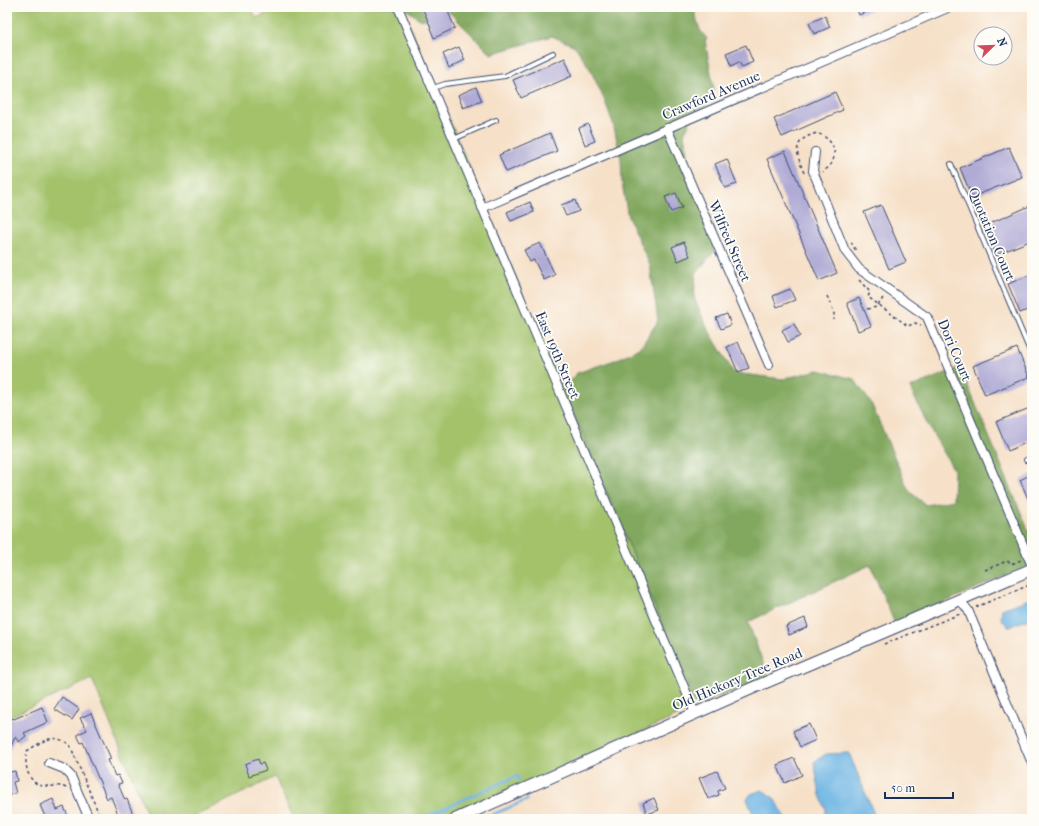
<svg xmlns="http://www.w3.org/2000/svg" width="1039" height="826" font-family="'IM FELL French Canon',serif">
  <rect width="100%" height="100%" fill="#fdfcf7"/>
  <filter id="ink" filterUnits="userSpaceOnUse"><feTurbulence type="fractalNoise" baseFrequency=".025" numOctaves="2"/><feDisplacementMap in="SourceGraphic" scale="8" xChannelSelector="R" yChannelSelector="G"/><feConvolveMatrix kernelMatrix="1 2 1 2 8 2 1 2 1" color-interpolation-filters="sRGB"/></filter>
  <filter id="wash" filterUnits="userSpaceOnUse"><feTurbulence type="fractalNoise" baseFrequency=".012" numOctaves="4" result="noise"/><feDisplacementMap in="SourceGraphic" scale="16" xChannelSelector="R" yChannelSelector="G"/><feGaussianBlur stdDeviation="0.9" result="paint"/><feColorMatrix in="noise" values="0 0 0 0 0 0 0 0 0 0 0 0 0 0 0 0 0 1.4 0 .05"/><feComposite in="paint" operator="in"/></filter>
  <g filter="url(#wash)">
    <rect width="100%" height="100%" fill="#f6e0c7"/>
    <!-- green -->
    <path fill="#a3c26a" stroke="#5f7864" d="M7,7H251L256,18L284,7H402L697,707L445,819H294L275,777L189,819H149L92,679L7,718Z"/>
    <!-- forest -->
    <path fill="#82a85e" stroke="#4e6c5e" d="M403,7H693L700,30L707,39L705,40L714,90L703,110L691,120L684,134L687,153L685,168L715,229L714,252L696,273L694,298L708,329L734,373L783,379L818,370L854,379L871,403L909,491L926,505L953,500L954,470L929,427L910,388L960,367L1032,539V564L895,624L870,565L748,622L768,676L697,707L564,390L577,373L615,360L640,348L658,321L650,265L628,217L622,183L621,159L613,123L604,99L590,69L575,46L552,36L491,54L449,12L421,20Z"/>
    <!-- water -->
    <path fill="#6cb4e3" stroke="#4472a0" d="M1032,598V618L1008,627L1001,618L1002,609Z
      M849,753L876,819H823L826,810L820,795L814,762L826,754Z
      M762,790L774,798L787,819H755L747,799L751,794Z"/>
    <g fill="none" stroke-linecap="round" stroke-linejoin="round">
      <!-- stream -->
      <path stroke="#6cb4e3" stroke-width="2.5" d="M419,819L517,776L519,780
        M482,819L527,800"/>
    </g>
    <g id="blocks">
      <!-- building -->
      <path fill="#b0abd5" d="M422,7H446L455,28L434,38L430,28H431Z
        M856,7H878L859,15Z
        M825,16L830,27L814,34L809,23Z
        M746,45L753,62L742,67L739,62L731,66L726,53Z
        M459,47L465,60L449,68L443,54Z
        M565,58L572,76L521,98L513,80Z
        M476,87L482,101L463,108L458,95Z
        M835,92L843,110L782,137L774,119Z
        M588,124L595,141L585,145L579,128Z
        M550,133L557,151L506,172L499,155Z
        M1009,147L1022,177L972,197L960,168Z
        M785,151L837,273L819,281L767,159Z
        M727,159L737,184L725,188L715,164Z
        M676,193L682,208L671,212L665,197Z
        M575,200L579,211L566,216L561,205Z
        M530,202L534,212L511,221L507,212Z
        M881,205L906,262L889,269L864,212Z
        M1032,205V240L996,255L984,226Z
        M684,242L690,256L678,261L672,247Z
        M540,243L555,275L544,280L534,260L530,262L524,250Z
        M1032,274V308L1020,313L1008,284Z
        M790,289L795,300L777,307L773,296Z
        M859,298L871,326L858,331L847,303Z
        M727,314L731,325L721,329L716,318Z
        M794,324L800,336L788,342L782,330Z
        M738,342L749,368L738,372L727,347Z
        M1017,348L1029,377L985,395L973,366Z
        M1032,407V440L1008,451L996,422Z
        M1032,474V508L1020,480Z
        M805,618L808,627L789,635L786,626Z
        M62,697L79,709L72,720L54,709Z
        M42,707L48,722L24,733L26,736L19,742L15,737L7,756V722L13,718L14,719Z
        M91,713L111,759L108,760L115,776L118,775L122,783L118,784L125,800L127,799L135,819H120L111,797L107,799L83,742L81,743L78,737V734L87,730L80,718Z
        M809,724L816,740L800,747L793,731Z
        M794,758L802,775L785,783L777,765Z
        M258,759L260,764L263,763L266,770L249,776L245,764Z
        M7,769H9L10,772L15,771L17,781L13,782L16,793L7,796Z
        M717,771L725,788L718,791L719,795L708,799L699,778Z
        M654,798L659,810L647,814L643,803Z
        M53,799L57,810L64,807L68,816L61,819H46L40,805Z"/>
    </g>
  </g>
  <g filter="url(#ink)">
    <use href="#blocks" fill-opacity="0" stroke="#3c4a6e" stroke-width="1"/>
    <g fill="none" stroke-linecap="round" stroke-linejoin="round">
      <defs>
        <path id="lane" d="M433,88L445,84L505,76L553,53
          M454,139L496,120
          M951,164L1032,356
          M1026,460L1032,458"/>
        <path id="street" d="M398,7L695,713
          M667,128L769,365
          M815,152L813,171L845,251L859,269L927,317L1032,566
          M482,208L950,7
          M960,600L968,610L1032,763
          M49,763L64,769L71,776L89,819"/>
        <path id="secondary" d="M456,819L755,687L1032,569"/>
      </defs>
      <!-- lane casing -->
      <use href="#lane" stroke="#3c4a6e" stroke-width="6"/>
      <!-- street casing -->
      <use href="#street" stroke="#3c4a6e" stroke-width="10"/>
      <!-- secondary casing -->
      <use href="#secondary" stroke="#3c4a6e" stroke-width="13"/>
      <!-- path -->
      <path stroke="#3c4a6e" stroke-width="1.5" stroke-dasharray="3 3" stroke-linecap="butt" d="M804,173C796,153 791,140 817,133C828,137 838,147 833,160C832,165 826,169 823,172
        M851,242L856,251
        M859,280L870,292L868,297L908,326L915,323L921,325
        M827,296L834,312V320
        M867,309L877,307L883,298
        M985,570L1007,561L1012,564L1021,560
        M976,607L1032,584
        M884,644L960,614
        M66,788C58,784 54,787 45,786C27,785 24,764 27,751C43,741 53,732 70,745L101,819"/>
      <!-- lane -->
      <use href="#lane" stroke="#fff" stroke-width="4"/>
      <!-- street -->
      <use href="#street" stroke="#fff" stroke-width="8"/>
      <!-- secondary -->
      <use href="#secondary" stroke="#fff" stroke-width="11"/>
    </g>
  </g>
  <g text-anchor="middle" stroke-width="3.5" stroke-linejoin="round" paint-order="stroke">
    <!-- street labels -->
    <g font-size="14" fill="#1b2f5e" stroke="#fdfcf7">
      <text transform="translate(711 95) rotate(-23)" y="5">Crawford Avenue</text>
      <text transform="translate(992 234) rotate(67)" y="5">Quotation Court</text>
      <text transform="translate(730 241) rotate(67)" y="5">Wilfred Street</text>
      <text transform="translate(955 350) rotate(67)" y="5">Dori Court</text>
      <text transform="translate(558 355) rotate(67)" y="5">East 19th Street</text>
      <text transform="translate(737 679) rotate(-23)" y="5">Old Hickory Tree Road</text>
    </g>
  </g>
  <!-- margin -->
  <rect width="1039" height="826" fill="none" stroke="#fdfcf7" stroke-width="24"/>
  <!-- north arrow -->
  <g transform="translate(993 46) rotate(67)"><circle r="19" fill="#fdfcf7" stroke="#a3aaba"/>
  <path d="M0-3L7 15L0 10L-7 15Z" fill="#d1495b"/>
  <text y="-6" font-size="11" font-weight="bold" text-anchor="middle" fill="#1b2f5e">N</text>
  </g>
  <!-- scale -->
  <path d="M885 792v6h68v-6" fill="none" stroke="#1b2f5e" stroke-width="2"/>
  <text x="891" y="792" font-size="12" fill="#1b2f5e" stroke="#fdfcf7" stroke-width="3" paint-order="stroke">50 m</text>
</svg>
